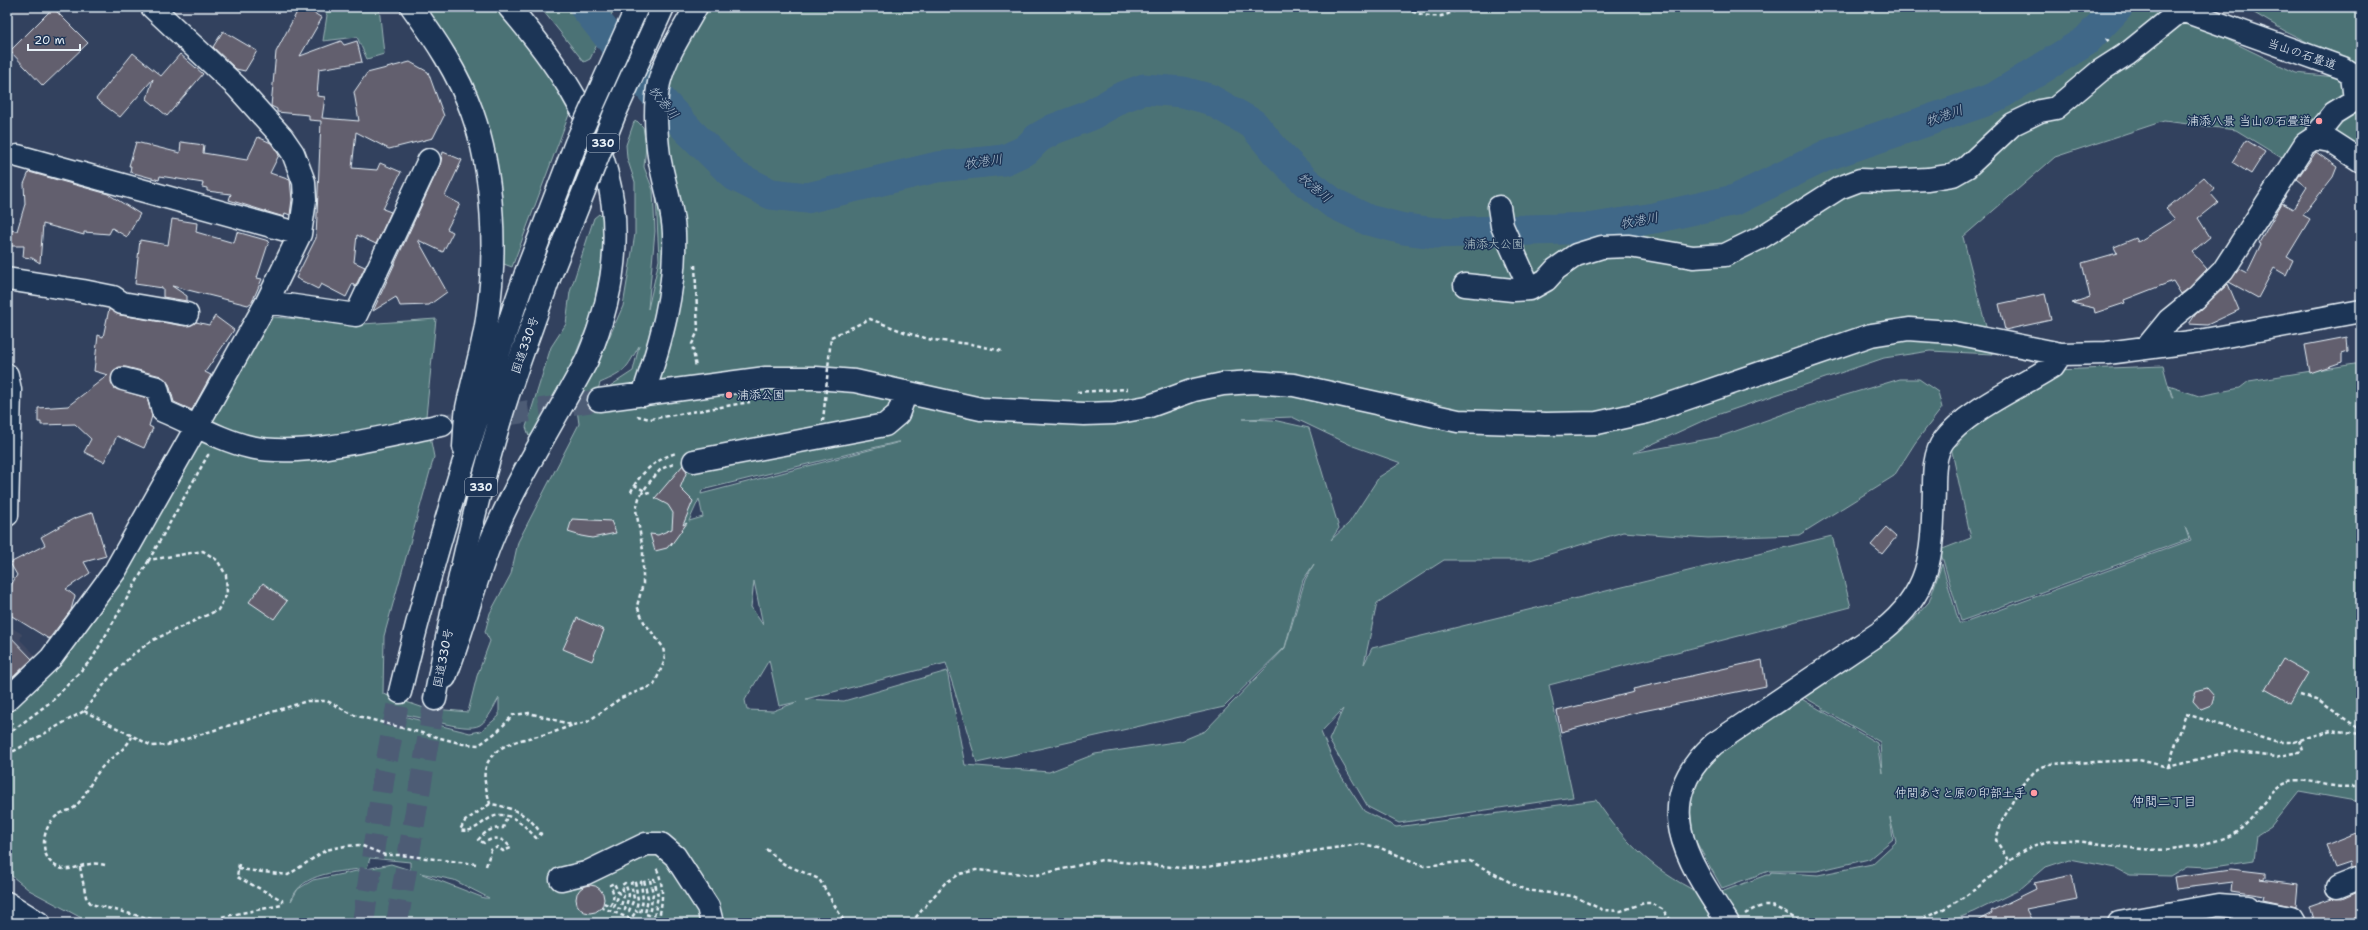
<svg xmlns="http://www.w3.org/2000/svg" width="2368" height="930" font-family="'Shantell Sans','Klee One',sans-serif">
  <rect width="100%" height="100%" fill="#32415e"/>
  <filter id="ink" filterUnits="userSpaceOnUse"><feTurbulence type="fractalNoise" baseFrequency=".025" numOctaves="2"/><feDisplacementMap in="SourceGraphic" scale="8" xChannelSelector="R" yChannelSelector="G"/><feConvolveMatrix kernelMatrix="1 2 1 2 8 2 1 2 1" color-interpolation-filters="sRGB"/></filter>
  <g filter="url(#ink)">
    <!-- built -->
    <path fill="#404a63" d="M7,625L22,634L20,640L38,658L7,690Z"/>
    <!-- green -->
    <path fill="#4c7275" stroke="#9ab2b6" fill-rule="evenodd" d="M321,7H379L384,54L367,59L357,37L323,41L327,15Z
      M424,7H495C524,39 550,73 570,112L512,267L501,263L498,193Z
      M540,7H615L590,59L584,62Z
      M684,7H2161L2296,73L2335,77L2345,85V95L2310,123L2285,160L2236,130L2164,121L2055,157L1963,237L1993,354L1930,351L1884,358L1711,417L1633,453L1719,437L1795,410L1900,379H1919L1938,392L1942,408L1915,443L1894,476L1799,535L1708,538L1623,532L1530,560H1444L1377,603L1364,664L1372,648L1832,536L1851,607L1549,685L1573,797L1399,823L1368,807L1329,740L1343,709L1321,732L1336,768L1364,811L1396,827L1596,800C1627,846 1657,874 1708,897L1766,875H1770L1771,872L1818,875L1872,864L1896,842L1890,818L1893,839L1869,859L1817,871H1769L1722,888L1694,838L1689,804L1701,775L1715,757L1800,698L1877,743L1882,773L1880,742L1826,711H1823V708L1802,696L1905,625H1908L1929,602L1942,564L1959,623H1964L2191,540L2185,527L2189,539L1961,621L1940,550L1971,538L1951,447L1959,444V436L2055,370L2163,366L2172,398H2173L2169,386L2199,396L2240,388L2249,381L2361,363V802L2299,791L2271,826L2257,835L2254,860L2208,867L2187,866L2170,876L2129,875L2116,868L2070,859L2046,867L2019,890L1974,912L1953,920H1939L1938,923H91L29,890L7,872V713C83,653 130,565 177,483C208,428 240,372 272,317L363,324L436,319L426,416L434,457L384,636L383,694L424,708L468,712L477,676L490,641L485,632L490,613L511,574L518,542L579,424L576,402L592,376L623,306L635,234V182L627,158L626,145L634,122L637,121L643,127L646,146L644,167L653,190L655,231L648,309L659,260L655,176L644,131L650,80ZM639,346L633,371L607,388L595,400L600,383C626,372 626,369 639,346ZM1292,417L1353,446L1401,463L1379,477L1349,523L1331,540L1339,528L1309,428L1273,420L1243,419ZM897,442H900L701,494L702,490ZM699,499L703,517L689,521ZM1314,564L1305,580L1285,648L1205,731L1181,741L1095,754L1049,772L965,765L947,671L844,701L806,699L946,663L977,763L1224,707L1285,647L1303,580ZM754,581L763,625L751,607ZM769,660L779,706L797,702L773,711L747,710L745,700ZM499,698V716L481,731L470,733L395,714C416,713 464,734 480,725C489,719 494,706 499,698ZM370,858L410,862V870L391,864L313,880L298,889L291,901C301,871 341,872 367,868ZM420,873L454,880L489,898H484Z
      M2244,7H2361V97L2349,63L2285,31Z
      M2361,101V152L2325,130Z
      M599,214L603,218L605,246L592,314L565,380L535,432L529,436L526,427L551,347L566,324L570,292L594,218Z"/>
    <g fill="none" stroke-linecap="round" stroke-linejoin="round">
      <!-- river -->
      <path stroke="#416888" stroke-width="31" d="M585,7L650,88L689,131L735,176L771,194L807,198L937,167L1004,160L1026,150L1038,138L1054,129L1089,116L1120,98L1144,89L1183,92L1209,99L1253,124L1277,153L1306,182L1333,203L1368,220L1404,229L1436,233L1594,228L1654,218L1735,200L1827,155L1994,98L2086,41L2118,7"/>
    </g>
    <!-- building -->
    <path fill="#625e6e" stroke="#e8f1f8" d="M53,8L88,43L43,86L10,51Z
      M306,8L322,18L300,56L341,41L344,45L357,41L362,62L319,69L317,96L325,97L322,118L359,121L354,92L367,73L410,62L428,72L444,116L433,138L389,149L356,132L352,168L377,170L380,163L401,172L383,209L391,212L376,244L357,235L354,262L365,267L355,287L353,283L346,297L321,284L318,289L296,278L316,238L321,121L309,120V115L277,112V109L271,106L276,52L298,10L302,13Z
      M223,31L257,51L245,71L236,69L213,47Z
      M133,53L161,76L180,54L203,74L167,116L147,99L153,79L120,117L96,99Z
      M258,137L271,143L279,155L270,173L290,180L292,199L290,215L285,213L284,217L229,200L231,194L207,191V188L202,187L203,183L160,176L159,180L130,172L131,166H129L136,142L180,153L181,142L204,145L203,153L247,160Z
      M2246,140L2265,152L2251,174L2232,162Z
      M443,152L462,160L445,196L460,204L447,229L453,232L443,252L418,240L447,292L429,305L400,306L396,297L373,311L440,165Z
      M2316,152L2337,167L2333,177L2303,215L2310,219L2287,257L2293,260L2286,275L2274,268L2258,298L2229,282L2239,269L2247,273L2261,244L2259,243L2282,203L2293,209L2307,187L2297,179Z
      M29,172L108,194L140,214L127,237L112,228L109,234L84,232V235L43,224L40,263L32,258L23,257L24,246H7V230L17,231L25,204L24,184Z
      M2204,177L2214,188L2210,193L2218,202L2198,218L2210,237L2192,252L2207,269L2188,289L2181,294L2173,281L2124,300L2125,303L2095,313L2094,308L2072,303L2090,297L2082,263L2117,253L2114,247L2136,238L2138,242L2175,219L2166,209Z
      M172,219L197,223L196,232L234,243L237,232L269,241L257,278L262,279L252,302L248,305L172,286L187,296V301L163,297V288L135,284L140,240L168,245Z
      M2228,284L2239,310L2207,325L2189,324L2195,315Z
      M2045,294L2051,320L2005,330L1999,304Z
      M109,309L120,315L185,326L196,322L209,325L215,316L234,330L205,372L211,375L192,410L174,402L169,384L161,376L126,367H119L114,370L111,382L114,388L147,398L152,416L149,426L153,428L144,448L117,436L104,462L84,452L91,439L75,424L41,425V422H38V408L68,406L108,375L94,371L98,335L103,337Z
      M2347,337L2348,352L2342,354V362L2310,373L2305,345Z
      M683,465L687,471L680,488L693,501L683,525L687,523L671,545L672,542L667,548L655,551L650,534L658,535L672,529L673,513L668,505L655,498Z
      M93,512L106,556L84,562L90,573L66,589L75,596L71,610L49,639L7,613V592L17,575L10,563L45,545L41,537L73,519Z
      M572,519L611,521L616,533L592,538L581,536L568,532Z
      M1886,528L1896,537L1882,554L1871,545Z
      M263,583L287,601L274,619L249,602Z
      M577,618L604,630L592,661L563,649Z
      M7,633L32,659L7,683Z
      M2283,659L2308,673L2290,703L2265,689Z
      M1762,660L1766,686L1638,712L1561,732L1557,711L1634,692L1633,689Z
      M2207,688L2214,696L2211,706L2201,710L2193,701L2196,691Z
      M2356,833L2361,847V867L2351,868L2350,863L2335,868L2326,845Z
      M2231,869L2265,873V878L2260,879L2298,884L2296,907L2263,900L2264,896L2231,891L2232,882L2176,889L2174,877Z
      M2072,875L2077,899L2026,909L2033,923H1973L1992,913L1991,911L2036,889L2034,883Z
      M576 899a14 14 0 1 1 28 0a14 14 0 1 1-28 0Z
      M2358,892H2361V917L2341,923H2314L2309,906L2332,898L2342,899Z"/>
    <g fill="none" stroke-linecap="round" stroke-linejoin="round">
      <!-- minor-tunnel -->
      <path stroke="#4d5b75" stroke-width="22" stroke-dasharray="22 11" stroke-linecap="butt" d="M442,425L599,400"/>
      <!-- highway-tunnel -->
      <path stroke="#4d5b75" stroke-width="22" stroke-dasharray="22 11" stroke-linecap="butt" d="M363,923L384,775L400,692
        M397,923L435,699"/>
      <defs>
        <path id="minor" d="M2314,138L2330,141L2361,161
          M18,156L300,234
          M1499,207L1502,226L1530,289
          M7,279L83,291L113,297L122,303L187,314
          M1465,285L1513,290L1530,289L1546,280L1556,269L1576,255L1602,247L1629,246L1693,257L1725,255L1762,237L1839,188L1860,180L1886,181L1928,179L1953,175L1967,167L2013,124L2040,111L2056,108L2100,71L2128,53L2180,11
          M267,302L356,315L429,160
          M2147,347L2169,320L2196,298L2223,271L2305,144L2314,138L2334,113L2355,100L2352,74L2343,68L2173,7
          M7,375L10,390L7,515
          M123,379L157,388L163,411C192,423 220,440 250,447C305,459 387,435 442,425
          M643,395C661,342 676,290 674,233C673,207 663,181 659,156C656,133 654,106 659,83C665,57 683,31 696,7
          M599,400L766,378H816L855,381L981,409L1084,414L1114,413L1147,407L1194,390L1223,384L1253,382L1294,385L1458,421L1546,424L1597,423L1647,412L1871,335L1909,329L1950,332L2061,354L2107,353L2199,341L2361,311
          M694,461L885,425L898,414L906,392
          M7,700L51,658L115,571L267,302L300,234L305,200L304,182L293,153L282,137L236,86L152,7
          M561,879L586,873L646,844H661L675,856L708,907L712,923
          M2337,887L2357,879L2361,880
          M2247,910L2291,918L2294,923
          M1728,923C1689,863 1647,804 1714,744L1882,631C1934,590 1932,551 1934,489C1934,473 1934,453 1944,440C1967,410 2021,387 2053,366L2061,354
          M2119,923L2218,905L2247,907L2248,914L2243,923"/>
        <path id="major" d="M412,7C436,40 458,73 472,112C494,173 497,255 487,319C483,349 473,378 467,408C465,420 465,434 464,447
          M445,677C464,630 474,580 494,534C520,474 556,418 587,360C647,219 605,118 509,7
          M7,903L39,923"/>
        <path id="highway" d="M400,692C434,550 478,411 526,273
          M435,699C452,609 471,519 497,430C511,380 531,330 548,281"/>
      </defs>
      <!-- minor casing -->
      <use href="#minor" stroke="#e8f1f8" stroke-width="25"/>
      <!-- major casing -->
      <use href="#major" stroke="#e8f1f8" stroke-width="25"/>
      <!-- highway casing -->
      <use href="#highway" stroke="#e8f1f8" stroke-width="25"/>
      <!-- path -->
      <path stroke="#e8f1f8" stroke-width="2.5" stroke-dasharray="4 3" stroke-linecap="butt" d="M1399,7C1419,14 1441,24 1459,7
        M2106,38L2110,43
        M695,265L698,331L692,344L696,368
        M831,337L870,319L907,333L932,340L971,344L1002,351
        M1077,392L1128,389
        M637,416L650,419L750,402
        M634,485L652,495
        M631,492C639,473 657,459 676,453
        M2300,695L2319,701L2361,730
        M84,711L152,746L167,745L307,701H327L354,715L463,744L479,745L498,731L513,715L529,713L573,725L587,722L621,698L654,685L665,660L663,647L644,622L637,606L643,584V550L636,510L639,498L648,484L661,469L676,463
        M7,735L53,700L92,659L149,560
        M7,755L84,711L109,678L132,655L153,640L218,610L227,594L226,575L217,560L203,551L149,560L208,455H210
        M2168,767L2186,714L2275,742H2294L2331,730L2361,734
        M490,804L465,821L460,830C484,838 492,787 536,838L541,834C530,815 512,807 490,804C488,794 483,781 485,771C490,743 525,739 547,734C556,732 564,728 573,725
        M766,849L784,864L819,879L845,923
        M2008,860L1996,840L2001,823L2021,786L2035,771L2048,764L2139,760L2168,767L2232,751L2275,757L2303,751L2300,740
        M105,865C100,864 94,863 90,864C79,865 70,872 60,868C37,860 41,826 58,815C63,811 70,811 75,807C85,797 90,783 99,771C110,756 122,754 132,737
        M486,866L491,850L498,847L503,851L511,848C502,837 495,836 484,843L478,840C486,831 491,828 503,828L507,816
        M80,867L86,897L91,904L167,923
        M238,869L288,875L326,850L345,846L360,845L385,855H401L476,864
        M604,903L610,906C615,899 614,892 610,885L614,883L619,894L614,907L620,909L624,896L622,885L625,883L629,895L625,910L629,911L634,899L631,883L635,881L638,900L636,911L640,913L643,900L641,882L644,880L648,898L645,914L649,915L653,894L650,880L654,879L658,896L654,917L659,918C663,900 664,884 656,867
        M601,907L631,919L636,911
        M1745,914C1773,896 1779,912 1804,923
        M172,923L174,920L183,923
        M221,923V917L282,905V900L237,877L239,864
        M911,923L945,883L960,874L976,870L1037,875L1102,860L1181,868L1207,867L1361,844L1378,847L1424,866L1470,861L1525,890L1573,896L1603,910L1621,911L1644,903H1651L1662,909L1673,923
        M1910,923C1937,914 1960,901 1982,884C2000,870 2016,852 2038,844C2073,833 2132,854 2171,849C2188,847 2221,842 2235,833C2243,828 2249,821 2255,814C2263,804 2272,789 2284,783C2306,773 2333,794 2361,784"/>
      <!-- minor -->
      <use href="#minor" stroke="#1d3557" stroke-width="22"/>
      <!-- major -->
      <use href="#major" stroke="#1d3557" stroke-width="22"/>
      <!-- highway -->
      <use href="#highway" stroke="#1d3557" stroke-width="22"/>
      <defs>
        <path id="highway-bridge" d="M526,273L576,143L637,7
          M548,281L615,113L663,7"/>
      </defs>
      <!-- highway-bridge casing -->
      <use href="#highway-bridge" stroke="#e8f1f8" stroke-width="25" stroke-linecap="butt"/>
      <!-- path-bridge -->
      <path stroke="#e8f1f8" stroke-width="2.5" stroke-dasharray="4 3" stroke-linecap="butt" d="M823,421L831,337"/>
      <!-- highway-bridge -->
      <use href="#highway-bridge" stroke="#1d3557" stroke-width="22"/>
    </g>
  </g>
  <!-- markers -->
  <g fill="#ff9aa2" stroke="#1d3557" stroke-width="1.5">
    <circle cx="2319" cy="121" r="4"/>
    <circle cx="729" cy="395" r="4"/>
    <circle cx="2034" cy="793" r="4"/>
  </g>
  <g text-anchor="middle" stroke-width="3" stroke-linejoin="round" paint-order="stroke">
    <!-- shield labels -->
    <g fill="#1d3557" stroke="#abb9c8" stroke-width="1">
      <rect x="587" y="134" width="32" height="18" rx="3"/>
      <rect x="465" y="478" width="32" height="18" rx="3"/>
    </g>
    <g font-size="11" font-weight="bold" fill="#e8f1f8">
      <text x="603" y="147">330</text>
      <text x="481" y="491">330</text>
    </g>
    <!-- street labels -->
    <g font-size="12" fill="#e8f1f8" stroke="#1d3557">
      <text transform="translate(2302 54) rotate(19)" y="4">当山の石畳道</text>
      <text transform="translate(525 345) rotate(-71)" y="4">国道330号</text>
      <text transform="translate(443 658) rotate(-79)" y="4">国道330号</text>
    </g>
    <!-- poi labels -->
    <g font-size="12" fill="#e8f1f8" stroke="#1d3557" text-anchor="end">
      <text x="2311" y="125">浦添八景 当山の石畳道</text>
      <text x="737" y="399" text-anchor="start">浦添公園</text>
      <text x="2026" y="797">仲間あさと原の印部土手</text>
    </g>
    <!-- park labels -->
    <g font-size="12" fill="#b1c5ca" stroke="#1d3557">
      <text x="1494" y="248">浦添大公園</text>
    </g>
    <!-- water labels -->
    <g font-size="13" font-style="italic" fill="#aec1d1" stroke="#1d3557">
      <text transform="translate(664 102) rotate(50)" y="5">牧港川</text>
      <text transform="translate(1944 115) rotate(-19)" y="5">牧港川</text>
      <text transform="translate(983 161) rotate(-8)" y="5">牧港川</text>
      <text transform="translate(1315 187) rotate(40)" y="5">牧港川</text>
      <text transform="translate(1639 220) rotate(-10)" y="5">牧港川</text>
    </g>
    <!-- neighbourhood labels -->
    <g font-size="13" fill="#e8f1f8" stroke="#1d3557">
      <text x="2164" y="806">仲間二丁目</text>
    </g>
  </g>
  <!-- margin -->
  <rect width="2368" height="930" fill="none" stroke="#1d3557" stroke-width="24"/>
  <rect x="12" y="12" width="2344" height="906" fill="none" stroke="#e8f1f8" stroke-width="1.5" filter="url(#ink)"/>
  <!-- scale -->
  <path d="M28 44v6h52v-6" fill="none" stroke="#e8f1f8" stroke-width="2"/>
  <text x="34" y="44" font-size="12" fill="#e8f1f8" stroke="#1d3557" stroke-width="3" paint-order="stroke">20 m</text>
</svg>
